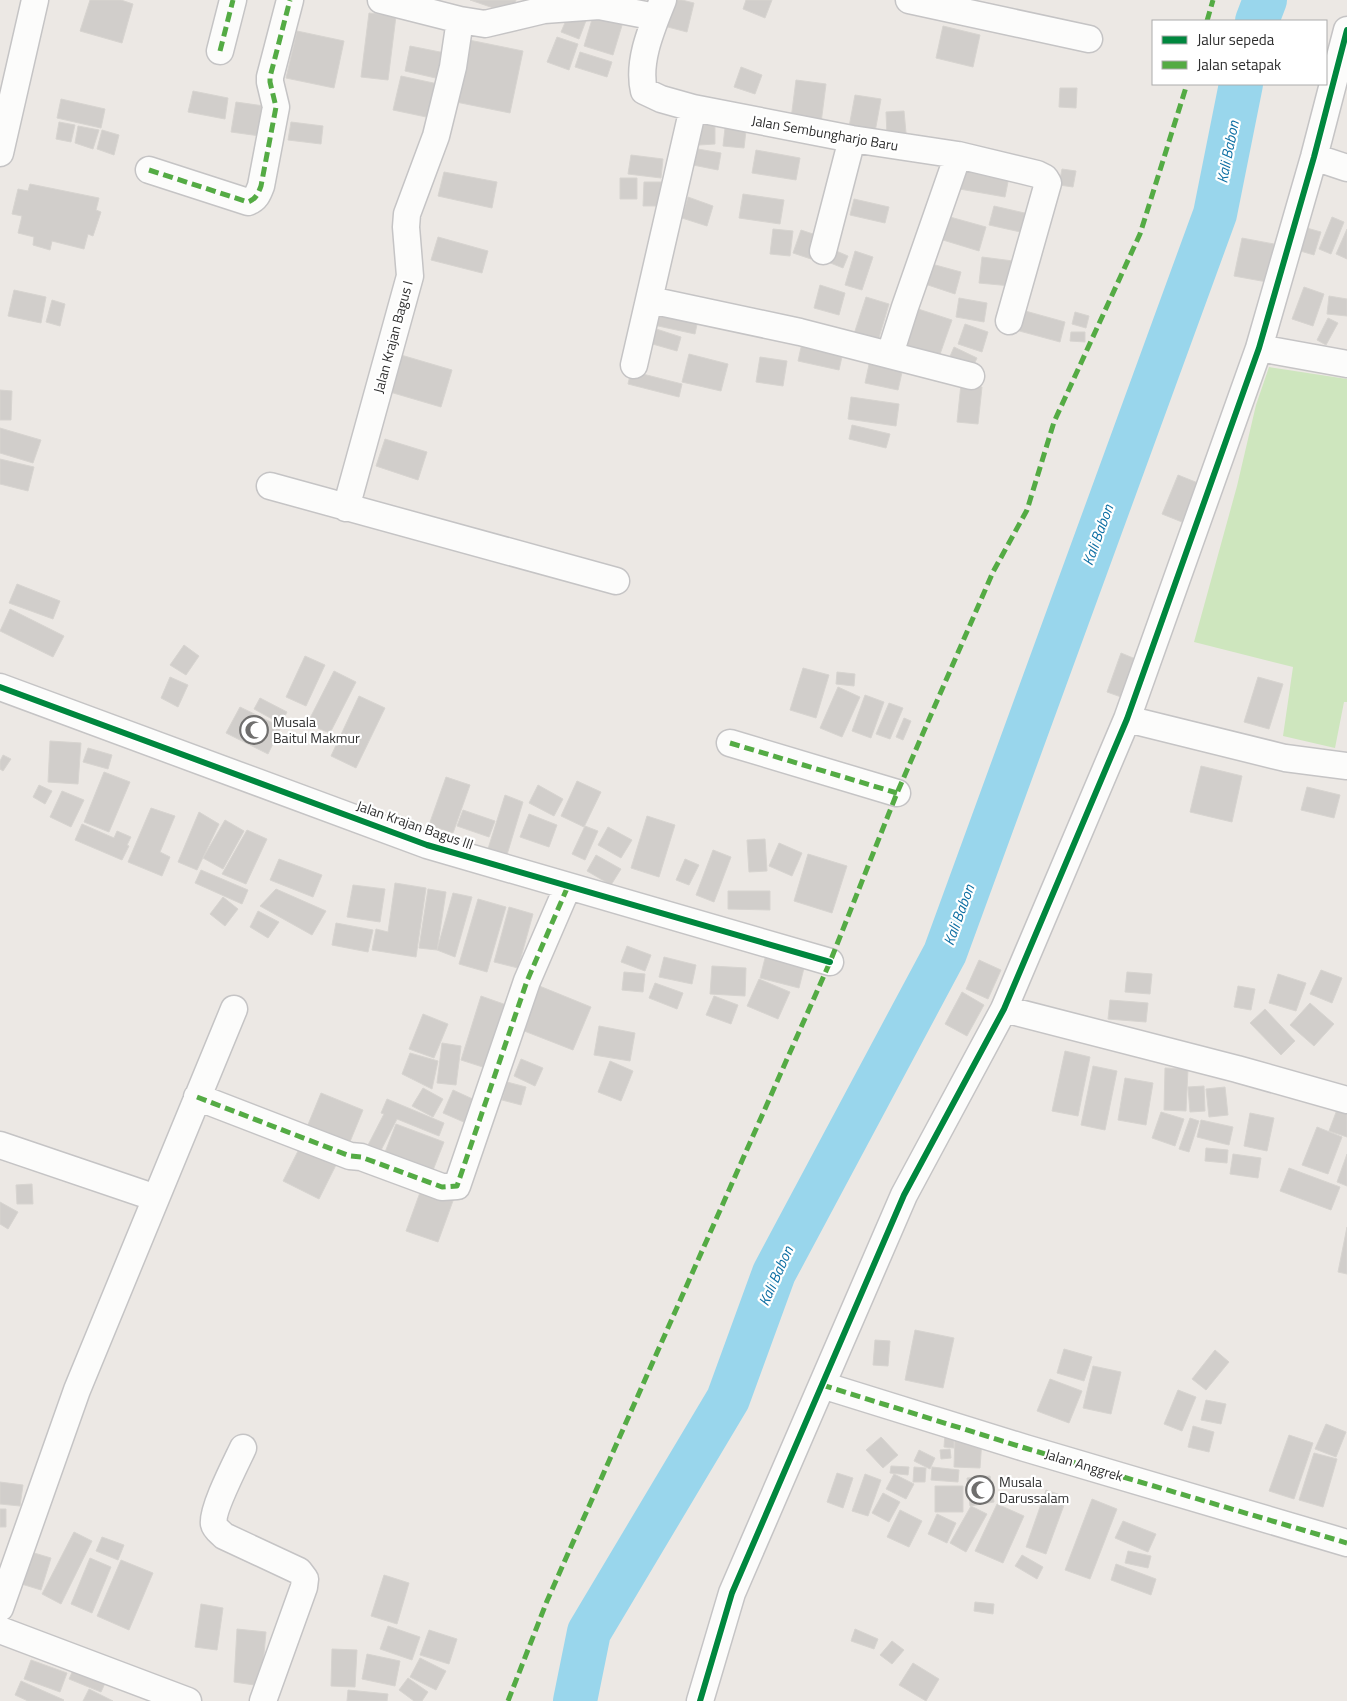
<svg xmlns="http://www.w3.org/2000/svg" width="1347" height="1701" font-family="'Titillium Web',sans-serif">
  <rect width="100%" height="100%" fill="#ece8e4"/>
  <!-- green -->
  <path fill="#cee6be" d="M1269,367L1347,379V702H1344L1335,748L1283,736L1293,667L1194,642L1237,486L1256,405Z"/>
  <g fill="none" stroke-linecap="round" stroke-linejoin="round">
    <!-- river -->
    <path stroke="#99d6ec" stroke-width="44" d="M1257,21L1265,0
      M575,1701L589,1632L728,1399L774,1273L945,953L1215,214L1241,84"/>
  </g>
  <!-- building -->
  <path fill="#d1cecb" stroke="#d7d4d0" d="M90,0H121L133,4L122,43L80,31Z
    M470,0H516L511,14Z
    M670,0H682L694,3L687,32L664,26Z
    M746,0H772L765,18L743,9Z
    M570,11L587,18L579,39L561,32Z
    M369,13L396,16L388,80L361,77Z
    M594,13L623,22L613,55L584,46Z
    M943,26L980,35L973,67L936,58Z
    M297,31L344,41L334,88L286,78Z
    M557,37L578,44L569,70L547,62Z
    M469,40L523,51L510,113L456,102Z
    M410,46L445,53L440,79L405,71Z
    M580,52L612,62L607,77L575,67Z
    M741,67L762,75L755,94L734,87Z
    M401,76L438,84L431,118L393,110Z
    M796,80L826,84L821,123L791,119Z
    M1060,88H1077L1076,108L1059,107Z
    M193,91L228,98L225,119L188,112Z
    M855,95L881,99L875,132L849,127Z
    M61,99L105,109L101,128L57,118Z
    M236,102L264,106L260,136L231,132Z
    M904,111L906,133L887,135L886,112Z
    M726,119L747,122L744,148L723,146Z
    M59,122L75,125L71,142L56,139Z
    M291,122L323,126L321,144L288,140Z
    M699,124H715V144L699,145Z
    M78,126L99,130L93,149L75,143Z
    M102,130L119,135L114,155L97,149Z
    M692,148L721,153L718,170L688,164Z
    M756,150L800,158L796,180L752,173Z
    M631,155L663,159L661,178L628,174Z
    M958,167L1009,177L1005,197L954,188Z
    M1062,169L1076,171L1073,187L1059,185Z
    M444,172L497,182L492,208L438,196Z
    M620,178H637V199H620Z
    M644,182H663L662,206H643Z
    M30,184L99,198L96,210L101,212L93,236L88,234L84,249L52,241L50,250L33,245L34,237L18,233L22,216L12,214L18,189L28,191Z
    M743,194L784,200L780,224L739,218Z
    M688,197L713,206L707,226L682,218Z
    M854,199L889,207L885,223L850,215Z
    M994,206L1029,214L1025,233L989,225Z
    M950,217L986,227L979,251L943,240Z
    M1332,217L1344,222L1331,254L1319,249Z
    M1303,227L1321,232L1314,255L1297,250Z
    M773,229L793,231L790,256L770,254Z
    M1347,229V259L1336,254Z
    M801,230L819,236L811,259L793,253Z
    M438,237L488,251L482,273L431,260Z
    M1242,238L1274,244L1267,282L1234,276Z
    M834,250L848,256L843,268L828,262Z
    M855,251L873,257L862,290L845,285Z
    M982,257L1013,261L1011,286L979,283Z
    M928,263L961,272L955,294L922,283Z
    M820,285L845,293L839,315L814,308Z
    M1304,287L1324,294L1313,326L1292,319Z
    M14,290L46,297L41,323L8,316Z
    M1329,296L1347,299V316L1327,314Z
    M866,297L889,304L878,341L854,334Z
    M959,298L987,303L984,322L956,317Z
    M52,300L65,304L60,326L46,322Z
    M653,304L699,315L695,334L649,324Z
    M912,307L952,320L939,357L899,344Z
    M1018,309L1065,322L1060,342L1012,329Z
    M1075,312L1089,316L1086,328L1072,324Z
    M1328,318L1338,323L1326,345L1317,340Z
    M965,324L988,332L982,352L958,344Z
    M647,326L681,337L677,351L642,341Z
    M1071,332H1085V342L1070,341Z
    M802,343L843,352L839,370L798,361Z
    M954,347L977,358L971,371L948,361Z
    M689,354L728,364L721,391L682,382Z
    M401,355L452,370L441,407L390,392Z
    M760,357L787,361L783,386L756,382Z
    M870,360L903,368L898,390L865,383Z
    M631,371L682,384L679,397L628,384Z
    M961,384L982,387L978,424L957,422Z
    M0,390L12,391L11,420H0Z
    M851,397L899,404L896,426L848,419Z
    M852,425L890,434L886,448L849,439Z
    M0,428L41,440L33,463L0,453Z
    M385,439L427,452L418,480L376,466Z
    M0,459L34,467L28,491L0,484Z
    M1178,475L1198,483L1182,522L1162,514Z
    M17,584L60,601L53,619L9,603Z
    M10,609L64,636L53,657L0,631Z
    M184,645L199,656L186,675L170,665Z
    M1121,653L1138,660L1124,698L1107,692Z
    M305,656L325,665L306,706L286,697Z
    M803,668L829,675L816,718L790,710Z
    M334,671L356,682L330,733L307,724Z
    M837,672L855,674L854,686L836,684Z
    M170,677L188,685L178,707L161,698Z
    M1258,677L1283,684L1269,729L1244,722Z
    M838,687L860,697L842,737L820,728Z
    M865,695L884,702L871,738L852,731Z
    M359,696L385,708L356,768L331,756Z
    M260,698L287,712L281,724L254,709Z
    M889,703L903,708L890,739L876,734Z
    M240,707L281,727L268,754L226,733Z
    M904,718L911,721L903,740L896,737Z
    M50,741L81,743L78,784L48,782Z
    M88,748L112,755L108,769L83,762Z
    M3,755L11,759L3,771L0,769V761Z
    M1201,766L1242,776L1232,822L1190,812Z
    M104,772L130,782L109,832L84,822Z
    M446,777L470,785L453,833L429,825Z
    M577,781L601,792L584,827L561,816Z
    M39,785L52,791L45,804L33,797Z
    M538,785L563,799L554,816L529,803Z
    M1307,787L1340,795L1334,818L1301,810Z
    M62,791L84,800L71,827L50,817Z
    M505,795L523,802L506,858L487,852Z
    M151,808L175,816L160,852L170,857L162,876L128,862Z
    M463,810L495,821L489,837L457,826Z
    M199,812L219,824L197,870L178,862Z
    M529,814L557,825L549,847L520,837Z
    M647,816L675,825L659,877L631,868Z
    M225,820L244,831L223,869L203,858Z
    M82,824L114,838L117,831L131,837L127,845L129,846L122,860L75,840Z
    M585,826L598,831L585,860L572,854Z
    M608,827L632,840L621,858L598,845Z
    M247,830L267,839L246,884L222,874Z
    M765,839L767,871L749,872L747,840Z
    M779,843L802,853L792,876L769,866Z
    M713,850L731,857L714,902L696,895Z
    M808,854L847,866L832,913L794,901Z
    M596,855L621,869L611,885L587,871Z
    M279,859L322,875L313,897L270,880Z
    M685,859L699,865L689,885L676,880Z
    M201,870L248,890L242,904L195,883Z
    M395,883L426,888L416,957L372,950L376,929L388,932Z
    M353,885L385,889L380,922L347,917Z
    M276,889L326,911L312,935L260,906Z
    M428,889L446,892L437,950L419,948Z
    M728,891H770V910L728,909Z
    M453,893L472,897L455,957L437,950Z
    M223,897L238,909L225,926L210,914Z
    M478,899L506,907L487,972L459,964Z
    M509,907L533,914L518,968L494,962Z
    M258,911L279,922L268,938L250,927Z
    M336,923L373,930L368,952L332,945Z
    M627,946L651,955L645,971L621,962Z
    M766,954L805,964L799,988L760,978Z
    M664,957L696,965L692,984L659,977Z
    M979,960L1001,970L988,999L966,989Z
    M712,966L746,968L745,996L710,994Z
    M1321,970L1342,978L1332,1003L1310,994Z
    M624,972L645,974L643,992L622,990Z
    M1127,972L1152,974L1150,994L1125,992Z
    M1278,974L1306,983L1296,1011L1269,1003Z
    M759,979L790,992L778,1019L747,1006Z
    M532,983L591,1007L573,1050L514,1027Z
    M655,983L683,993L677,1009L649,998Z
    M1238,986L1255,989L1251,1010L1234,1007Z
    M962,992L984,1005L967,1036L945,1024Z
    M481,996L512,1007L492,1070L461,1060Z
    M714,996L738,1005L731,1024L706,1015Z
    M1110,1000L1148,1003L1146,1022L1108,1019Z
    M1310,1003L1334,1024L1314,1046L1290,1025Z
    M1265,1009L1295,1041L1281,1055L1250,1023Z
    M423,1014L448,1024L434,1058L409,1049Z
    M599,1026L635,1033L630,1061L594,1055Z
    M442,1043L461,1046L456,1085L437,1083Z
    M1065,1051L1090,1057L1078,1116L1052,1111Z
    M410,1053L438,1061L432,1089L402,1074Z
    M521,1059L543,1068L535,1086L514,1076Z
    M610,1061L633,1071L621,1101L598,1092Z
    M1093,1066L1117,1071L1105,1130L1081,1125Z
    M1165,1068L1188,1069L1186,1111L1164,1110Z
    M1125,1078L1153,1083L1146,1125L1118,1120Z
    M507,1082L526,1087L521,1105L502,1100Z
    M1204,1086L1205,1111L1190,1112L1188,1087Z
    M1225,1087L1228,1115L1209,1117L1206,1089Z
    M423,1088L443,1099L433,1117L412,1106Z
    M453,1090L477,1101L466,1123L443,1113Z
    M321,1093L363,1110L347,1149L305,1132Z
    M387,1099L444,1123L439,1136L397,1119L378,1156L366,1149L384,1114L381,1113Z
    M1341,1099L1347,1102V1137L1329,1131Z
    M1161,1112L1184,1119L1175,1146L1152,1138Z
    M1250,1113L1274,1118L1267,1151L1244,1146Z
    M1190,1118L1199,1121L1189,1152L1179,1149Z
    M1201,1120L1233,1127L1229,1145L1197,1137Z
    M396,1124L444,1142L430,1178L382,1160Z
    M1317,1127L1342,1137L1328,1174L1302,1165Z
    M302,1143L338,1161L319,1199L283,1181Z
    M1206,1148L1228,1150L1227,1163L1205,1161Z
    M1233,1154L1261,1158L1258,1178L1230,1174Z
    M1347,1154V1186L1337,1182Z
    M1289,1168L1340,1187L1331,1210L1280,1191Z
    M32,1184L33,1204H17L16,1185Z
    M422,1187L454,1198L438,1242L406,1231Z
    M0,1202L18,1212L8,1229L0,1224Z
    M1347,1227V1274L1338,1272Z
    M915,1330L954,1338L943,1388L905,1380Z
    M875,1340L890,1341L888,1366L873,1365Z
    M1064,1349L1092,1357L1084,1381L1057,1373Z
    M1215,1350L1229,1362L1206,1390L1192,1379Z
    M1093,1366L1121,1372L1111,1414L1083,1408Z
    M1050,1379L1082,1391L1069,1423L1037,1411Z
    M1178,1390L1196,1397L1182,1431L1164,1424Z
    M1206,1400L1226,1404L1221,1424L1201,1420Z
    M1326,1424L1346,1432L1336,1457L1315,1449Z
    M1193,1426L1214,1432L1209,1452L1188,1447Z
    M945,1433H954V1448L944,1447Z
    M1289,1435L1313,1443L1294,1499L1269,1491Z
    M881,1437L898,1455L883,1468L866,1450Z
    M955,1438L982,1439L980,1468L954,1467Z
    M950,1449L951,1458L941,1459L940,1450Z
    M919,1450L935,1458L930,1469L914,1461Z
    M1314,1453L1337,1459L1323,1507L1299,1500Z
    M891,1466L909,1467L908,1475L890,1473Z
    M914,1467L926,1468L925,1482H913Z
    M932,1467L959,1470L958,1482L931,1480Z
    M837,1473L853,1478L843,1508L827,1502Z
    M865,1474L881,1480L868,1516L852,1511Z
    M894,1474L914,1484L906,1499L886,1489Z
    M990,1476L994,1502L970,1506L967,1478Z
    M0,1482L23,1485L20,1506L0,1504Z
    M935,1486H963V1512H935Z
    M1046,1490L1067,1497L1046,1554L1026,1547Z
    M883,1493L900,1502L889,1522L872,1513Z
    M1092,1499L1117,1509L1090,1579L1065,1570Z
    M997,1504L1024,1516L1003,1563L975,1551Z
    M971,1506L987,1514L966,1552L950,1543Z
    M0,1509H6V1527H0Z
    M900,1510L922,1521L909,1547L887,1537Z
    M937,1514L956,1523L947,1543L928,1534Z
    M1123,1521L1156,1534L1148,1552L1115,1538Z
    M74,1532L92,1541L61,1604L42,1594Z
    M102,1537L124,1545L118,1560L96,1551Z
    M24,1550L51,1558L41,1590L15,1582Z
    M1128,1551L1151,1556L1148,1568L1125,1563Z
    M1022,1555L1043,1567L1037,1579L1015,1566Z
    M90,1558L111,1567L92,1613L71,1604Z
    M121,1560L153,1573L129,1630L97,1616Z
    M1116,1564L1156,1579L1151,1595L1111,1580Z
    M384,1575L409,1583L397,1624L371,1616Z
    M975,1602L994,1604L993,1614L974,1611Z
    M201,1604L223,1608L217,1650L195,1647Z
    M388,1626L420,1637L412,1660L380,1649Z
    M237,1629L266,1632L261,1686L234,1682Z
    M855,1629L878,1639L874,1649L851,1641Z
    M429,1630L457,1639L449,1664L420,1655Z
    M892,1641L904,1650L892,1664L880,1655Z
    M332,1649L357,1650L355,1687L331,1686Z
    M367,1654L400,1661L395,1686L362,1679Z
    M420,1658L446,1671L436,1690L410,1677Z
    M31,1660L67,1673L60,1692L24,1679Z
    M913,1663L939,1679L926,1701L899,1685Z
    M75,1666L107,1679L101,1692L69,1679Z
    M408,1678L428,1692L422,1701H414L399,1690Z
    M21,1681L64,1700L63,1701H28L15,1695Z
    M89,1689L113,1701H83Z
    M348,1690L388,1694L387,1701H347Z"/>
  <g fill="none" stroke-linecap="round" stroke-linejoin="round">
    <defs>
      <path id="street" d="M381,0L460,20L485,24L544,10L599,6L656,17
        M663,0C652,28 637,61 644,91L661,99L693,108L852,139L958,155L1037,174L1045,178L1048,183L1009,321
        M909,0L1089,39
        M220,51L233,0
        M0,153L35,0
        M1314,157L1347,168
        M149,170L248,202C256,199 258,194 261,186L276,107L270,82V77L290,0
        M823,251L852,139
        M650,300L800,332L971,376
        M1259,348L1347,364
        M890,354L905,307L958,155
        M634,365L693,108
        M270,486L616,581
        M346,508L410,276L406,227L407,214L436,136L453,67L460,20
        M0,687L427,845L830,962
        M1127,719L1285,758L1347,766
        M730,743L897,793
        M1004,1009L1237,1069L1347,1100
        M197,1097L350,1156L361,1157L442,1187L457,1186L527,981L568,886
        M0,1145L156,1198
        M822,1385L1025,1448L1347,1543
        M243,1448C237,1461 211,1511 214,1524C215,1529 220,1532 224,1536L299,1571L305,1579L304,1587L263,1701
        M0,1608L77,1390L234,1009
        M0,1630L188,1701
        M700,1701L732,1593L904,1195L1004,1009L1127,719L1259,348L1314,157L1347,30"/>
    </defs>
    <!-- street casing -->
    <use href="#street" stroke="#c5c4c5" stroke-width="29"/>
    <!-- street -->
    <use href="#street" stroke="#fcfcfb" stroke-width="26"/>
    <!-- quiet -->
    <path stroke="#54ab44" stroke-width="5" stroke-dasharray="10 5" stroke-linecap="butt" d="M1207,21L1213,0
      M220,51L233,0
      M149,170L248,202C256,199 258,194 261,186L276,107L270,82V77L290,0
      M730,743L897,793
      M197,1097L350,1156L361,1157L442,1187L457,1186L527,981L568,886
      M822,1385L1025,1448L1347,1543
      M508,1701L547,1601L830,962L897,793L993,572L1027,510L1054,422L1140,234L1187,84"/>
    <defs>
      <path id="cycleway" d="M0,687L427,845L830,962
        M700,1701L732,1593L904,1195L1004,1009L1127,719L1259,348L1314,157L1347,30"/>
    </defs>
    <!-- cycleway casing -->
    <use href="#cycleway" stroke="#fff" stroke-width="9"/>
    <!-- cycleway -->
    <use href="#cycleway" stroke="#00873e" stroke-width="6"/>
  </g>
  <!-- icons -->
  <defs>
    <symbol id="mosque-ring" viewBox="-11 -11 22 22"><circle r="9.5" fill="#fff" stroke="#706f6e" stroke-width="1.5"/><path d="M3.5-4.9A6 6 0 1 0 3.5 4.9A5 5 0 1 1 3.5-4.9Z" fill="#706f6e"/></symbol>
  </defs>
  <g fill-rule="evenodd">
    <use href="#mosque-ring" x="238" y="714" width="32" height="32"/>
    <use href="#mosque-ring" x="964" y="1474" width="32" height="32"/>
  </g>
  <g text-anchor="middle" stroke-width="4.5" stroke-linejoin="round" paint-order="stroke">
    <!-- street labels -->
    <g font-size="14" fill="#2e2e2e" stroke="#fff">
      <text transform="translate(825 133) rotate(10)" y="5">Jalan Sembungharjo Baru</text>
      <text transform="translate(393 337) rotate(-75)" y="5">Jalan Krajan Bagus I</text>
      <text transform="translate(415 825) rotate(19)" y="5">Jalan Krajan Bagus III</text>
      <text transform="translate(1084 1465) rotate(17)" y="5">Jalan Anggrek</text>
    </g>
    <!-- poi labels -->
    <g font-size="14" fill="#2e2e2e" stroke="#fff" text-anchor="start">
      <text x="273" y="727">Musala<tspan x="273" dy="16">Baitul Makmur</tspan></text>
      <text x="999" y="1487">Musala<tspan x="999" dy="16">Darussalam</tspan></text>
    </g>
    <!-- water labels -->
    <g font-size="15" font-style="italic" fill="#0d6fa3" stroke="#fff">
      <text transform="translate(1228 152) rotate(-79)" y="5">Kali Babon</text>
      <text transform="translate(1098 535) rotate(-70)" y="5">Kali Babon</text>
      <text transform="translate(959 915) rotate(-70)" y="5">Kali Babon</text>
      <text transform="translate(776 1276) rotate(-66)" y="5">Kali Babon</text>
    </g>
  </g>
  <!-- legend -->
  <rect x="1152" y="20" width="175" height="65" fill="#ffffff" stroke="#ababab"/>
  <rect x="1162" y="36" width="25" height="8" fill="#00873e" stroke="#ababab"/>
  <text x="1197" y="45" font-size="15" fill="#2e2e2e">Jalur sepeda</text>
  <rect x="1162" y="61" width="25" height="8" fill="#54ab44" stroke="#ababab"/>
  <text x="1197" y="70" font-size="15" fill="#2e2e2e">Jalan setapak</text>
</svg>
